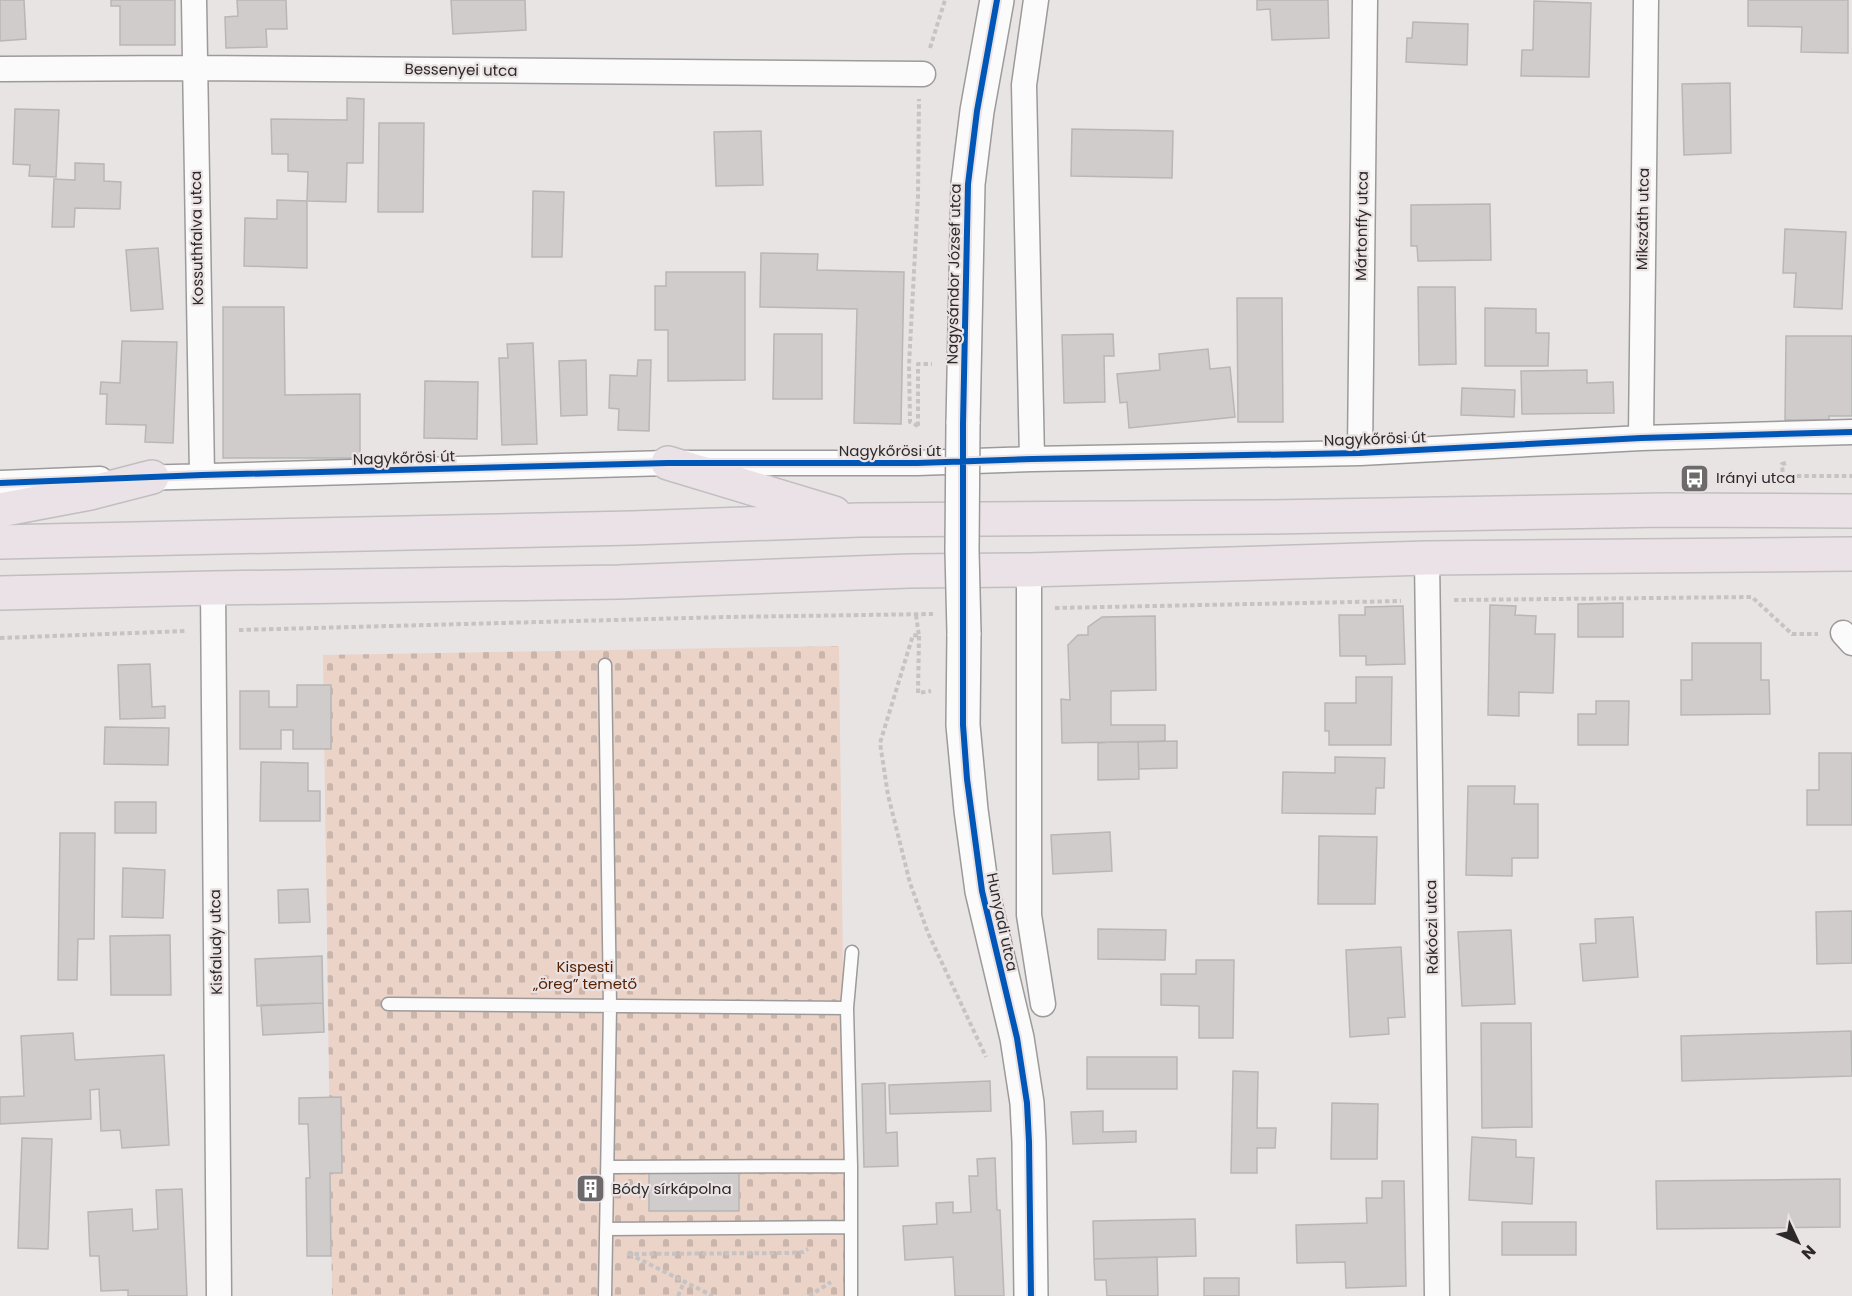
<svg xmlns="http://www.w3.org/2000/svg" width="1852" height="1296" font-family="Poppins,sans-serif">
  <defs>
    <pattern id="cemetery-stones" width="16" height="16" patternUnits="userSpaceOnUse" patternTransform="scale(1.5)"><rect width="16" height="16" fill="#ebd3c8"/><path d="M2 7V4a2 2 0 0 1 4 0v3zM10 15v-3a2 2 0 0 1 4 0v3z" fill="#cab5ac"/></pattern>
  </defs>
  <rect width="100%" height="100%" fill="#e8e4e4"/>
  <!-- cemetery -->
  <path fill="url(#cemetery-stones)" d="M839,646L847,1296H332L323,655Z"/>
  <!-- building -->
  <path fill="#cfcccb" stroke="#b9b6b6" stroke-width="1.5" d="M0,0H24L26,39L0,41Z
    M111,0H175V45H120V6H111Z
    M237,0H286L287,29H266L267,47L226,48L225,17L238,16Z
    M451,0H525L526,30L453,34Z
    M1257,0H1328L1329,38L1272,40L1270,9L1257,10Z
    M1748,0H1848V53L1801,52L1802,27L1748,26Z
    M1534,1L1591,3L1589,77L1521,76L1522,50H1533Z
    M1413,22L1468,24L1467,65L1406,62L1407,38H1412Z
    M1730,83L1731,153L1684,155L1682,84Z
    M347,98L364,99L363,163H347L346,202L307,201L308,172L288,171V154H272L271,119L347,120Z
    M15,109L59,110L56,177L29,176L30,165L13,164Z
    M379,123H424L423,212H378Z
    M1072,129L1173,131L1172,178L1071,176Z
    M761,131L763,185L716,186L714,132Z
    M75,163L104,164V181L121,182L120,209L75,208L74,227H52L54,179L75,180Z
    M533,191L564,192L562,257H532Z
    M277,200L307,201V268L244,266L245,218L277,219Z
    M1490,204L1491,260L1418,261L1417,246H1411V205Z
    M1785,229L1846,232L1842,309L1794,307L1796,273H1783Z
    M158,248L163,309L131,311L126,250Z
    M761,253L818,254L817,270L904,272L901,424L854,423L857,309L760,307Z
    M666,272H745V380L668,381V330H655V286H666Z
    M1418,287H1455L1456,364L1419,365Z
    M1237,298H1282L1283,422H1238Z
    M223,307H284L285,395L360,394V458H223Z
    M1485,308L1536,309V333H1549L1548,366H1485Z
    M774,334H822V399H773Z
    M1113,334L1114,356H1104L1105,402L1064,403L1062,335Z
    M1786,336H1852V416H1829V420H1785Z
    M122,341L177,342L173,443L145,442L146,425L106,424L107,394H100L101,382L120,383Z
    M533,343L537,444L502,445L499,358H508L507,344Z
    M1208,349L1210,369L1230,367L1235,417L1129,428L1127,402L1120,403L1117,374L1160,370L1159,354Z
    M586,360L587,415L561,416L559,361Z
    M638,360H651L649,431L618,430L619,409L609,408L610,375L637,376Z
    M1587,370V383L1613,382L1614,413L1522,414L1521,371Z
    M425,381L478,382L477,439L424,438Z
    M1462,388L1515,390L1514,417L1461,415Z
    M1623,603V637H1578V604Z
    M1490,605L1516,606L1515,615L1536,616L1535,634H1555L1553,693L1519,692V716L1488,715Z
    M1403,606L1405,664L1366,665V656H1340L1339,615H1365V607Z
    M1155,616L1156,690L1111,691V725H1165V741L1062,743L1061,699L1070,700L1068,645L1078,635H1088V627L1102,617Z
    M1692,643H1761V680H1769L1770,714L1681,715V680H1692Z
    M150,664L152,707L165,706V718L120,719L118,665Z
    M1356,677H1392L1391,745H1329V731H1325V703H1356Z
    M297,685H331V749H293V730H281V749H240V691H269V707H297Z
    M1596,701H1629L1628,745H1578V714H1596Z
    M105,727L169,728L168,765L104,764Z
    M1177,741V768L1139,769L1138,742Z
    M1111,742H1138L1139,779L1098,780V743Z
    M1819,753H1852V825H1807V790H1819Z
    M1335,757L1385,758L1384,788H1376L1375,814L1282,813L1283,772L1335,773Z
    M261,762L308,763V791H320V821H260Z
    M1468,786H1515L1514,804H1538V858H1512V876L1466,875Z
    M115,802H156V833H115Z
    M1110,832L1112,871L1053,874L1051,835Z
    M60,833H95L94,939H78L77,980H58Z
    M1319,836L1377,837L1375,904H1318Z
    M123,868L165,870L163,918L122,917Z
    M308,889L310,922L279,923L278,890Z
    M1852,911V963L1817,964L1816,912Z
    M1633,917L1638,977L1583,981L1580,944L1596,943L1595,919Z
    M1098,929L1166,930L1165,960L1098,959Z
    M1511,930L1515,1004L1462,1006L1458,932Z
    M170,935L171,995H111L110,936Z
    M1401,947L1405,1017L1388,1018L1389,1034L1350,1037L1346,950Z
    M322,956L323,1003L257,1006L255,959Z
    M1196,960H1234L1233,1038H1199V1006L1161,1005V974H1196Z
    M323,1003L324,1032L263,1035L261,1005Z
    M1481,1023H1531L1532,1127L1482,1128Z
    M1851,1031L1852,1076L1682,1081L1681,1036Z
    M73,1033L75,1060L164,1055L169,1145L122,1148L120,1130L101,1131L99,1089L90,1090L91,1119L0,1124V1097L24,1096L21,1036Z
    M1087,1057H1177V1089H1087Z
    M1233,1071L1258,1072L1257,1128H1276L1275,1148H1257V1173H1231Z
    M990,1081L991,1111L890,1114L889,1085Z
    M885,1083L886,1133L897,1132L898,1166L864,1167L862,1084Z
    M341,1097L342,1173H330L331,1256H307L306,1178H310L308,1124H299V1098Z
    M1332,1103L1378,1104L1377,1159H1331Z
    M1103,1111V1132L1136,1131V1142L1073,1144L1071,1112Z
    M1472,1137L1516,1140V1157L1534,1158L1532,1204L1469,1200Z
    M22,1138L52,1139L48,1249L18,1248Z
    M995,1158L997,1210H1000L1004,1296H955L953,1257L905,1260L903,1226L937,1224L936,1203L953,1202V1213L971,1212L969,1176H978L977,1159Z
    M649,1168H739V1211H649Z
    M1840,1179V1227L1657,1229L1656,1181Z
    M582 1189a9 9 0 1 1 18 0a9 9 0 1 1-18 0Z
    M1382,1181H1404L1406,1286L1346,1288L1345,1262L1297,1263L1296,1225L1367,1223L1366,1198H1382Z
    M182,1189L187,1296H128V1290L101,1291L99,1256H90L88,1212L132,1209L133,1231L158,1229L156,1190Z
    M1195,1219L1196,1256L1094,1259L1093,1221Z
    M1502,1222H1576V1255H1502Z
    M1157,1257L1158,1296H1107L1106,1280H1095L1094,1259Z
    M1204,1278H1239V1296H1204Z"/>
  <g fill="none" stroke-linecap="round" stroke-linejoin="round">
    <defs>
      <path id="lane" d="M605,665L610,1006L605,1296
        M388,1004L847,1008
        M608,1167L851,1166
        M606,1229L851,1227
        M851,1296V1166L847,1008L852,952"/>
      <path id="street" d="M194,0L202,475
        M0,69L194,68L923,74
        M1641,438L1646,0
        M1360,453L1365,0
        M1032,459L1024,85L1036,0
        M137,478L668,463H917L1032,459L1360,453L1641,438L1852,432
        M0,483L100,479
        M1427,558L1437,1296
        M1029,570V915L1043,1004
        M213,588L219,1296
        M1843,633L1852,643"/>
      <path id="secondary" d="M963,424L968,184L977,111L997,0
        M964,633L963,725L971,810L982,891L1017,1038L1027,1103L1029,1142L1031,1296"/>
      <path id="primary" d="M668,463L834,513
        M0,510L90,493L152,477
        M0,542L632,528L859,520L1263,517L1664,510L1852,511
        M0,593L213,588L619,582L909,571L1029,570L1427,558L1852,554"/>
    </defs>
    <!-- lane casing -->
    <use href="#lane" stroke="#9d9a9a" stroke-width="15"/>
    <!-- street casing -->
    <use href="#street" stroke="#9d9a9a" stroke-width="27"/>
    <!-- secondary casing -->
    <use href="#secondary" stroke="#9d9a9a" stroke-width="36"/>
    <!-- primary casing -->
    <use href="#primary" stroke="#c1bebf" stroke-width="36"/>
    <!-- path -->
    <path stroke="#c5c3c4" stroke-width="4" stroke-dasharray="4.5 3" stroke-linecap="butt" d="M930,48L945,0
      M918,426L910,422L909,365L918,197L919,99
      M918,426V364H932
      M1786,463L1782,464L1783,476H1852
      M1454,600L1752,597L1792,634H1818
      M1055,608L1401,601
      M916,615L919,636L913,635L880,743L888,795L910,883L928,933L986,1057
      M239,630L727,617L933,614
      M919,636L918,693L931,691
      M0,638L186,631
      M627,1254L788,1253L803,1252L808,1249
      M629,1254L713,1296
      M678,1296L684,1282
      M809,1296L831,1282"/>
    <!-- lane -->
    <use href="#lane" stroke="#fcfbfb" stroke-width="12"/>
    <!-- street -->
    <use href="#street" stroke="#fcfbfb" stroke-width="24"/>
    <!-- secondary -->
    <use href="#secondary" stroke="#fcfbfb" stroke-width="33"/>
    <!-- primary -->
    <use href="#primary" stroke="#ebe2e7" stroke-width="33"/>
    <defs>
      <path id="secondary-bridge" d="M963,424L962,551L964,633"/>
    </defs>
    <!-- secondary-bridge casing -->
    <use href="#secondary-bridge" stroke="#9d9a9a" stroke-width="36" stroke-linecap="butt"/>
    <!-- secondary-bridge -->
    <use href="#secondary-bridge" stroke="#fcfbfb" stroke-width="33"/>
    <defs>
      <path id="cycleway" d="M997,0L977,111L968,184L963,424V725L967,779L982,891L1017,1038L1027,1103L1029,1142L1031,1296
        M0,483L202,475L668,463H917L1032,459L1360,453L1641,438L1852,432"/>
    </defs>
    <!-- cycleway casing -->
    <use href="#cycleway" stroke="#eae2e3" stroke-width="10"/>
    <!-- cycleway -->
    <use href="#cycleway" stroke="#0057b8" stroke-width="6"/>
  </g>
  <!-- icons -->
  <defs>
    <symbol id="bus-square" viewBox="-11 -11 22 22"><rect x="-9" y="-9" width="18" height="18" rx="4" fill="#6e6a6b" stroke="#eae2e3"/><path d="M-5-6H5V4H4V6H2V4H-2V6H-4V4H-5ZM-3.5-4V0h7V-4ZM-3.5 1.2v1.5H-2V1.2ZM2 1.2v1.5H3.5V1.2Z" fill="#fff"/></symbol>
    <symbol id="building-square" viewBox="-11 -11 22 22"><rect x="-9" y="-9" width="18" height="18" rx="4" fill="#6e6a6b" stroke="#eae2e3"/><path d="M-4-6H4V6H1V3H-1V6H-4ZM-2.5-4.3h1.7v1.8h-1.7ZM.8-4.3h1.7v1.8H.8ZM-2.5-1h1.7V.8h-1.7ZM.8-1h1.7V.8H.8Z" fill="#fff"/></symbol>
  </defs>
  <g fill-rule="evenodd">
    <use href="#bus-square" x="1678" y="462" width="33" height="33"/>
    <use href="#building-square" x="574" y="1172" width="33" height="33"/>
  </g>
  <g text-anchor="middle" stroke-width="4.5" stroke-linejoin="round" paint-order="stroke">
    <!-- street labels -->
    <g font-size="15" fill="#2c292a" stroke="#eae2e3">
      <text transform="translate(461 70) rotate(1)" y="5">Bessenyei utca</text>
      <text transform="translate(1643 219) rotate(-89)" y="5">Mikszáth utca</text>
      <text transform="translate(1362 226) rotate(-89)" y="5">Mártonffy utca</text>
      <text transform="translate(197 238) rotate(-91)" y="5">Kossuthfalva utca</text>
      <text transform="translate(954 274) rotate(-89)" y="5">Nagysándor József utca</text>
      <text transform="translate(1375 439) rotate(-2)" y="5">Nagykőrösi út</text>
      <text x="890" y="456">Nagykőrösi út</text>
      <text transform="translate(404 458) rotate(-2)" y="5">Nagykőrösi út</text>
      <text transform="translate(1002 922) rotate(78)" y="5">Hunyadi utca</text>
      <text transform="translate(1432 927) rotate(-91)" y="5">Rákóczi utca</text>
      <text transform="translate(216 942) rotate(-91)" y="5">Kisfaludy utca</text>
    </g>
    <!-- poi labels -->
    <g font-size="15" fill="#2c292a" stroke="#eae2e3" text-anchor="start">
      <text x="1716" y="483">Irányi utca</text>
      <text x="612" y="1194">Bódy sírkápolna</text>
    </g>
    <!-- park labels -->
    <g font-size="15" fill="#572000" stroke="#eae2e3">
      <text x="585" y="972">Kispesti<tspan x="585" dy="17">„öreg” temető</tspan></text>
    </g>
  </g>
  <!-- north arrow -->
  <g transform="translate(1798 1242) rotate(134)" stroke="#eae2e3" stroke-width="4.5" paint-order="stroke">
  <path d="M0-4.5L10 22L0 15L-10 22Z" fill="#2c292a"/>
  <text y="-9" font-size="16" font-weight="bold" text-anchor="middle" fill="#2c292a">N</text>
  </g>
</svg>
